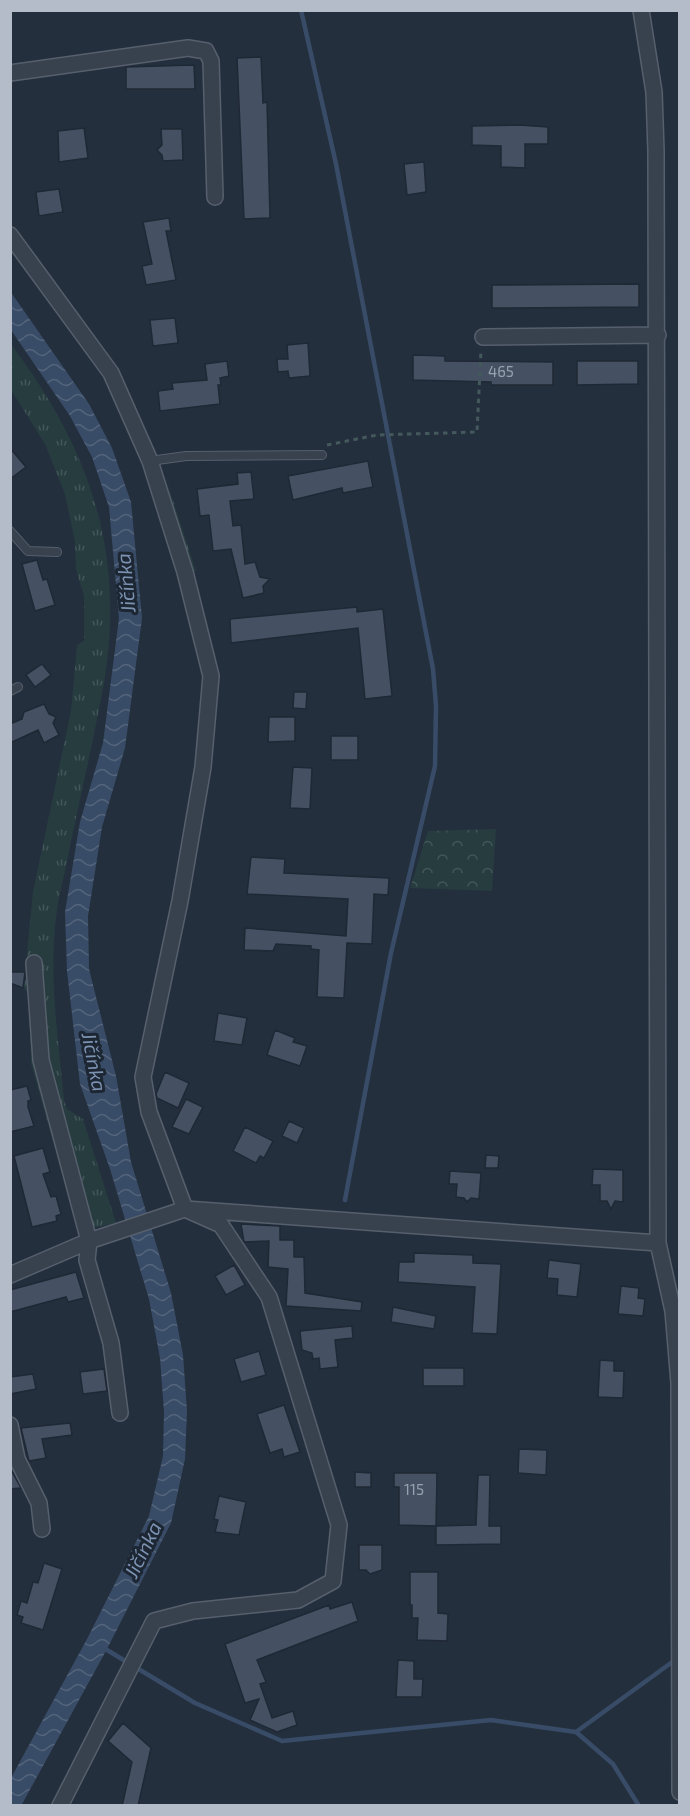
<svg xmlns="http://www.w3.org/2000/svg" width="690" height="1816" font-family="'Exo 2',sans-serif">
  <defs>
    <pattern id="grass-tufts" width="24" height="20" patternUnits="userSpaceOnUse" patternTransform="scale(1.5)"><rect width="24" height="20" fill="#263c3f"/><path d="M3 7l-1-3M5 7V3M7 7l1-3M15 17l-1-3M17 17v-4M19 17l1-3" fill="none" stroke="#435659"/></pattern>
    <pattern id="forest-crowns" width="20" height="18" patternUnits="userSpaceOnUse" patternTransform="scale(1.5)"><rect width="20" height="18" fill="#263c3f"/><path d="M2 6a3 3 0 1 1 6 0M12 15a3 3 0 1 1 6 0" fill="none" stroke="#435659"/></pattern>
    <pattern id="water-waves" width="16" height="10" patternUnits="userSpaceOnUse" patternTransform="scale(1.5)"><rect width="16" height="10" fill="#394c67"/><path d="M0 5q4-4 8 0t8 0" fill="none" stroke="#53647b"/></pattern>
  </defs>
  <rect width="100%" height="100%" fill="#242f3e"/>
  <!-- grass -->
  <path fill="url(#grass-tufts)" d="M10,343C89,447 126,552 104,683C93,743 79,802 67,861C64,878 59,894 57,910C48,973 58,1037 64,1100L67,1109L83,1119L116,1223L78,1231L31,1063L29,993L23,988L28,972L27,953L33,892L71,711L77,645L84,641V596L76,569L75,542L65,494L45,444L11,390Z
    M165,476L196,571H192Z"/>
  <!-- forest -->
  <path fill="url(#forest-crowns)" d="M496,829L492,891L410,888L428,831Z"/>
  <!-- water -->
  <path fill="url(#water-waves)" d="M10,291L89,404L112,448L131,502L142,618L125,748L102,827L88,916L89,969L116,1076L131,1162L171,1293L183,1355L187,1411L185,1459L171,1523L107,1649L21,1806L11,1805V1778L87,1639L149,1516L163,1456L164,1412L160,1358L149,1299L110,1169L80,1084L67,971L65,912L80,822L103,743L119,618L109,507L92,457L70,416L11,330Z"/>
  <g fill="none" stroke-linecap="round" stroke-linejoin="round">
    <!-- stream -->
    <path stroke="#394c67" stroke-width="4.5" d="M301,10L336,164L433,669L436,706L435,766L391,953L345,1200
      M102,1647L195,1703L282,1741L491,1720L576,1732L613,1764L639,1806
      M576,1732L675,1660"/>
  </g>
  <!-- building -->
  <path fill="#455162" stroke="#1f2835" stroke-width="1.5" d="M261,57L263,103L267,102L270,218L244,219L237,58Z
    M194,65L195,89H126V67Z
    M519,125L548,127V144H525V168L501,167V146L472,145V126Z
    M84,128L88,158L59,162L58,131Z
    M161,129H182L183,160L163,161L162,155L157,150L162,145Z
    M424,162L426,192L407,195L404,164Z
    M59,189L63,212L39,216L36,192Z
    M169,218L171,231H166L176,280L146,285L142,266L152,264L143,222Z
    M639,284V307L492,308V285Z
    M175,318L178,343L153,346L150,320Z
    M308,343L310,376L289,378L288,371L278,372L277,359H288L287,345Z
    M413,355L445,356V361L553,362V385H491V382L413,380Z
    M227,361L229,376L220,378L221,385H218L220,404L160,411L158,391L173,389L172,383L207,380L205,364Z
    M577,361H638V384L577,385Z
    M10,448L26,467L10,479Z
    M368,461L373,487L343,493L342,488L293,500L288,476Z
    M251,472L254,499L230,501L233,526L241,525L245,564L255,562L260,577L270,579L263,586L264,593L243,598L231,549L213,551L209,515L200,516L197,489L238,484L237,473Z
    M37,560L43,580L47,579L55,605L35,611L22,564Z
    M357,607V612L383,609L392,696L365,699L358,628L231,643L230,619Z
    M42,664L51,675L35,687L26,675Z
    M294,692H307L306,709L293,708Z
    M44,704L49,714L56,717L53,723L59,735L44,743L38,730L10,743V724L22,719L24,712Z
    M269,717H295V741L268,742Z
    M331,736H358V760H331Z
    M293,767L312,768L310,809L290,808Z
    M251,857L285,859L284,873L389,878L388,895L374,894L372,944L347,943L344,998L317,997L319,950L311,949V946L276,944L273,951L244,950L245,928L346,936L348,899L247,894Z
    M10,972H25L23,988L10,983Z
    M218,1013L247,1018L242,1045L214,1041Z
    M275,1030L295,1038L293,1042L307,1046L300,1066L267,1055Z
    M165,1072L189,1083L178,1108L157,1098L156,1094Z
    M27,1086L31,1100L28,1101V1107L34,1126L10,1132V1090Z
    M186,1099L203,1107L189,1134L172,1127Z
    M289,1121L304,1128L297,1143L282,1136Z
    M245,1127L273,1141L264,1158L260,1156L256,1163L233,1151Z
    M43,1148L50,1172L43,1174L51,1197L56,1196L61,1214L56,1216L57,1221L32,1227L14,1156Z
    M486,1155L499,1156L498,1168H485Z
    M593,1169L623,1170V1202L615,1201L611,1209L607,1201H600V1185H592Z
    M450,1171L481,1173L479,1199L471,1198L467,1202L464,1198L456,1197L457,1184H449Z
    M241,1224L280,1226V1240H294V1257H304L305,1293L362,1302L361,1311L286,1306L288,1269L268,1267L269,1241L244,1242Z
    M414,1253L473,1255V1263L501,1264L497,1334L472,1333L475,1287L398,1282L399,1262H414Z
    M549,1260L581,1264L577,1297L557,1295L558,1279L547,1278Z
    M234,1265L245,1285L226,1295L215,1276Z
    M76,1272L84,1298L68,1302L66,1297L10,1312V1290Z
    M621,1286L639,1288L638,1298L645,1299L643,1316L618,1314Z
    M393,1307L436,1316L434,1329L391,1322Z
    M352,1326L353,1338L335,1340L338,1367L320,1369L319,1358L313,1359L312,1353L302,1350L300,1331Z
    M259,1351L266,1375L241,1382L234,1359Z
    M600,1360L614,1361V1371H624L623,1398L598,1397Z
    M423,1368H464V1386H423Z
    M104,1369L107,1391L83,1394L80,1372Z
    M33,1374L36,1389L10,1394V1377Z
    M284,1405L300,1452L284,1457L282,1449L270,1453L257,1414Z
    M70,1423L72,1435L42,1439L46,1458L29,1461L21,1428Z
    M519,1449L547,1450L546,1475L518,1473Z
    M10,1468L21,1488L10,1489Z
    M355,1472L371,1473V1487H355Z
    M394,1473H437L436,1526L476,1525L478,1475H490L489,1526H501V1544L436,1545V1526L399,1525V1487H394Z
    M219,1496L246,1502L239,1535L215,1532L218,1520L214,1519Z
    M359,1545H382V1570L370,1574L366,1570H359Z
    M44,1563L62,1569L43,1630L21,1623L23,1617L17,1615L21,1601L27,1603L33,1582L38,1583Z
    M410,1572H438V1613L448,1614L447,1641L417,1640L418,1618H412V1605H410Z
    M352,1602L358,1621L257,1660L266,1682L260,1684L272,1718L293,1711L297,1725L277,1732L250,1720L259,1699L245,1703L225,1644L329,1605L330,1609Z
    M398,1660L414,1661V1679H423L422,1697H396Z
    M123,1723L151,1748L138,1806H122L132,1762L108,1741Z"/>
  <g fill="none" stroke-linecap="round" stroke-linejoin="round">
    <defs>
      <path id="service" d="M150,461L186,456L322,455
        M10,531L28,551L57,552
        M10,691L18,687"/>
      <path id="minor" d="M641,10L654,92L656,151L658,1243L673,1311L679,1383L680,1792
        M10,73L188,48L206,51L211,61L215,197
        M10,235L111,373L150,461L185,572L211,676L203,767L180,901L143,1077L149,1112L185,1209L221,1225L269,1297L339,1525L333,1581L298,1600L193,1611L154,1621L60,1806
        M483,337L658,335
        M34,963L41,1060L89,1241L87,1260L111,1343L120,1413
        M10,1275L89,1241L185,1209L658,1243
        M10,1425L17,1459L39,1503L42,1529"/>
    </defs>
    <!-- service casing -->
    <use href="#service" stroke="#565f6c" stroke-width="10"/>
    <!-- minor casing -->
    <use href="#minor" stroke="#565f6c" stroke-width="18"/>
    <!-- path -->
    <path stroke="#44595c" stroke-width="3" stroke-dasharray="4.5 4.5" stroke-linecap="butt" d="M327,445L377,435L477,432L481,350"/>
    <!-- service -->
    <use href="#service" stroke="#38414e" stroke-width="8"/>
    <!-- minor -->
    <use href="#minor" stroke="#38414e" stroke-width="15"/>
  </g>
  <g text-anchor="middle" stroke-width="6" stroke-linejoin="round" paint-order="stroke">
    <!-- number labels -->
    <g font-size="15" fill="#98a1af">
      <text x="501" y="377">465</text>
      <text x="414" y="1495">115</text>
    </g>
    <!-- water labels -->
    <g font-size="20" font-style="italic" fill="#7c92b1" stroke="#1d2633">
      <text transform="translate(126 583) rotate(-95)" y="7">Jičínka</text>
      <text transform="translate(94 1062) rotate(79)" y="7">Jičínka</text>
      <text transform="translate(143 1550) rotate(-64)" y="7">Jičínka</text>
    </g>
  </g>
  <!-- border -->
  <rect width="690" height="1816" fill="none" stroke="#b4bcc9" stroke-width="24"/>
</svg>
